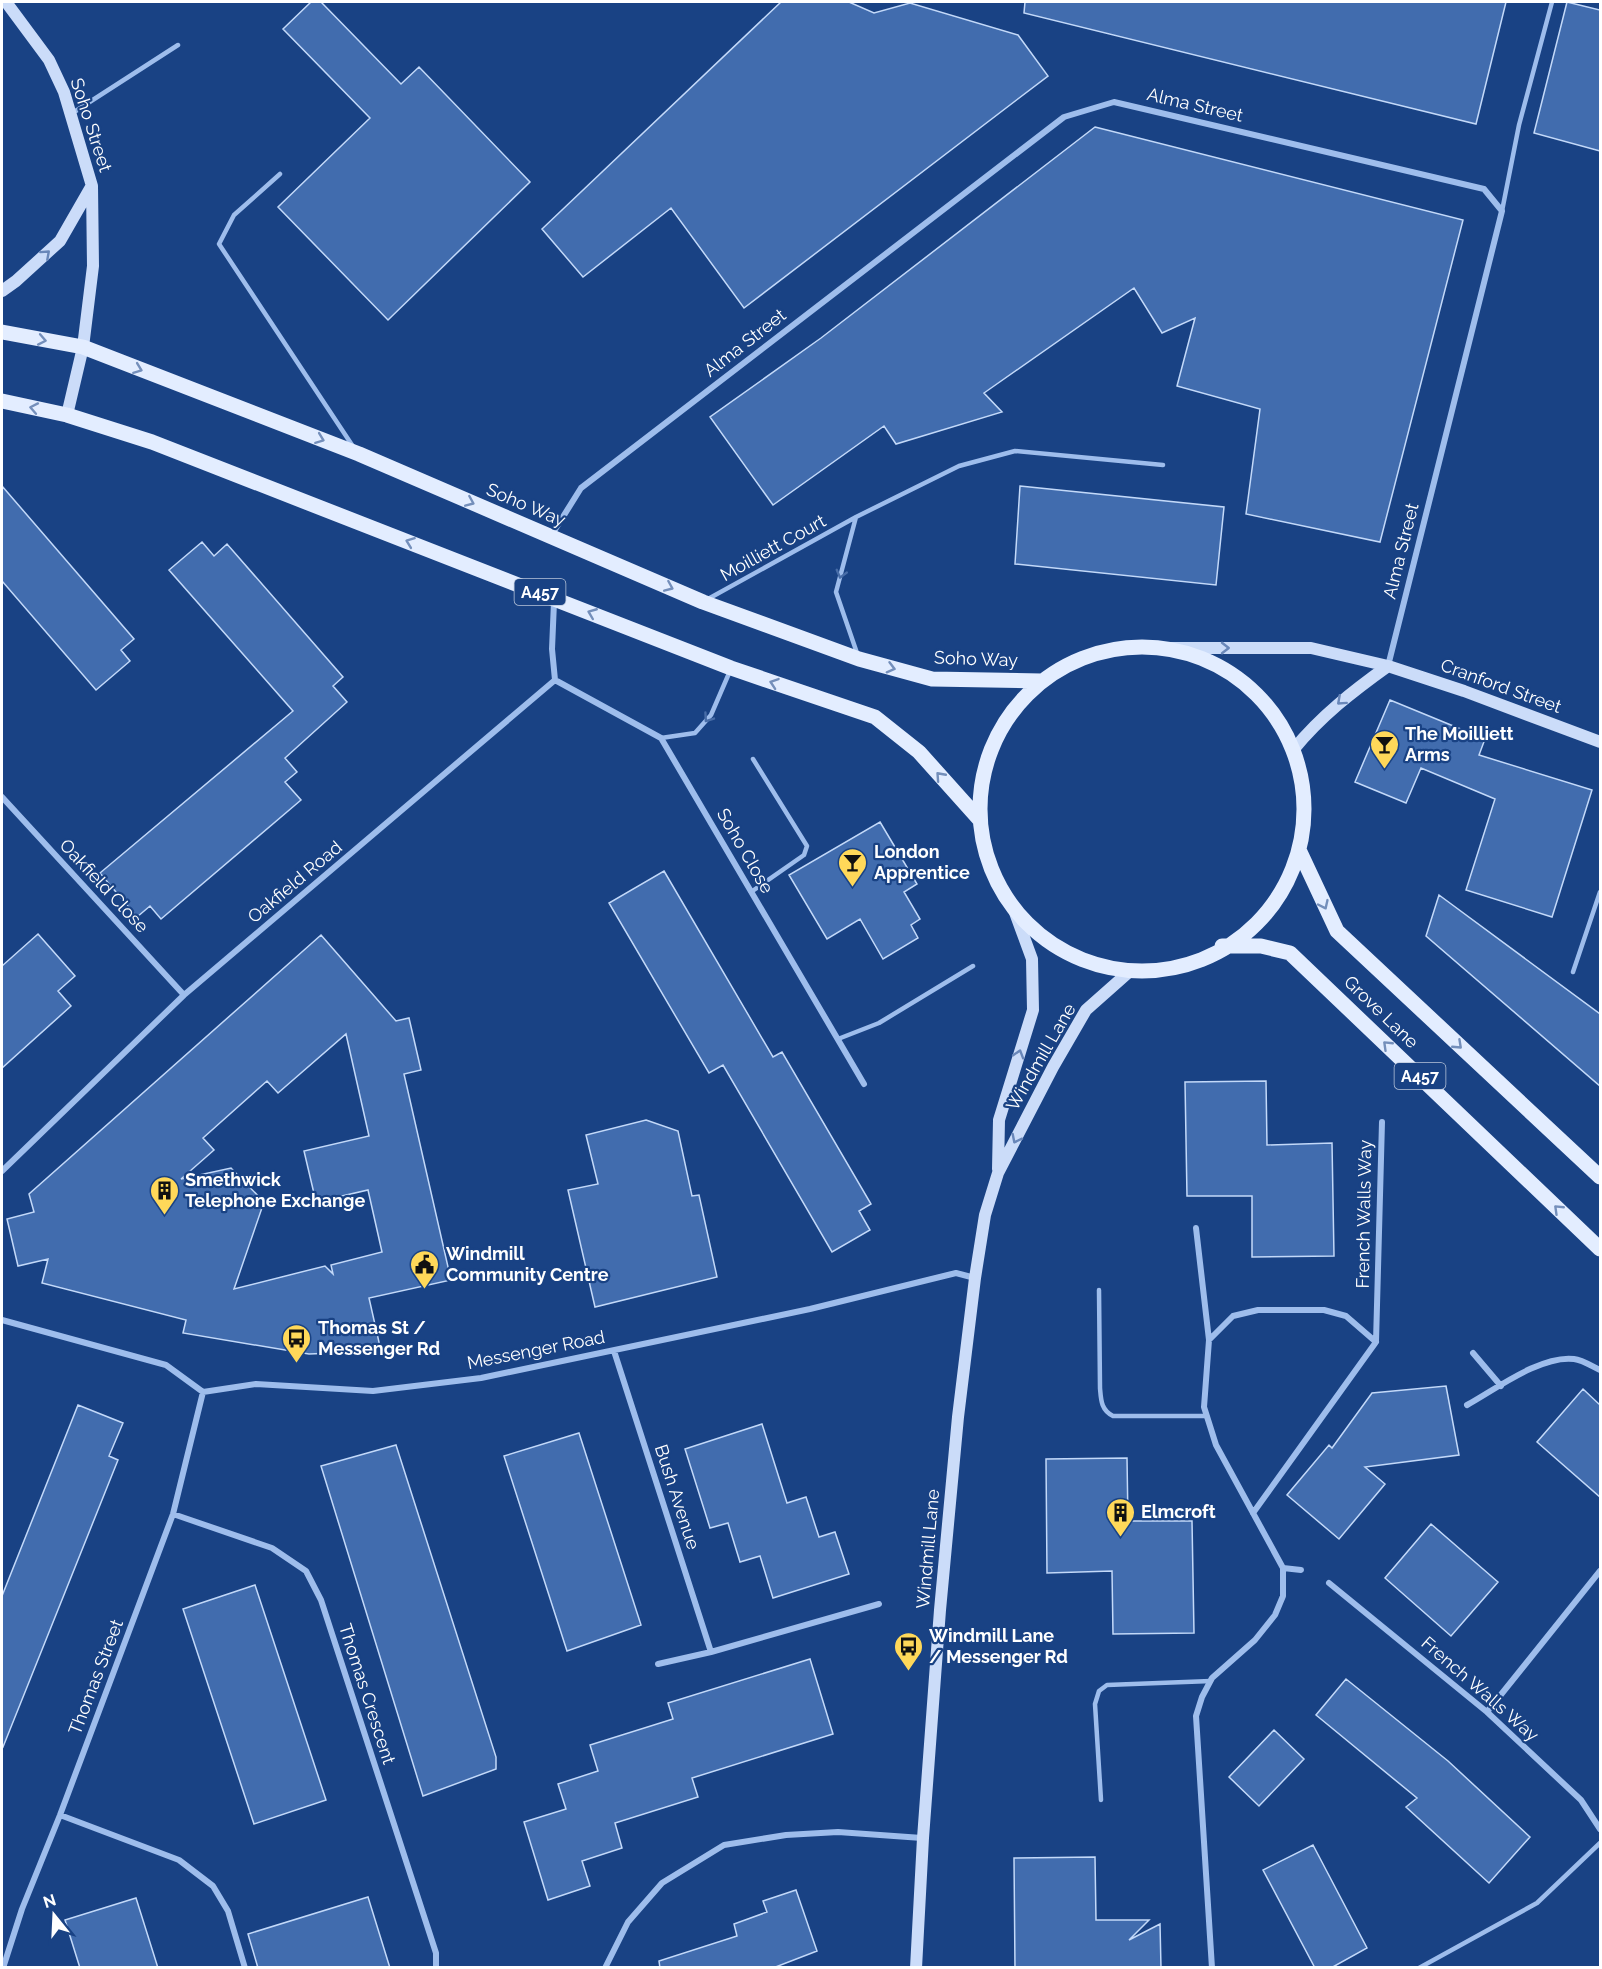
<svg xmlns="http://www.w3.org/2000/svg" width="1602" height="1969" font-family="Raleway,sans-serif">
  <rect width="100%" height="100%" fill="#194284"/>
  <!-- building -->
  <path fill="#416cae" stroke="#c3d9f9" stroke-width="1.5" fill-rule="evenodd" d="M311,2H321L401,84L419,67L530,182L388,320L278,207L370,118L283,29Z
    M781,2H849L874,13L910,3L1018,35L1048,76L744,308L671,208L583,277L542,229Z
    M1025,2H1506L1476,124L1024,13Z
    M1567,2L1600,10V151L1534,133Z
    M1095,127L1463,220L1380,542L1246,514L1260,409L1177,386L1195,318L1162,333L1134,288L984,393L1002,412L896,444L884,426L773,505L710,417L821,338Z
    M2,486L134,639L121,650L130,661L96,690L2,581Z
    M1020,486L1224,507L1216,585L1015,564Z
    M202,542L214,556L227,544L343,677L333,686L347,702L285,758L297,772L285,782L301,800L161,919L150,906L137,917L100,873L293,711L169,570Z
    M1390,700L1485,739L1479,755L1592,790L1552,917L1466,890L1495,799L1421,768L1406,803L1355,782Z
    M880,822L917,884L904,892L920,919L911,925L918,938L883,959L860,919L827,939L789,875Z
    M664,871L773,1057L782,1052L871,1204L859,1211L870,1230L832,1252L723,1065L709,1073L609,903Z
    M1439,895L1600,1014V1086L1426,936Z
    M38,934L75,976L58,991L71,1006L2,1068V966Z
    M321,935L396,1021L409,1018L421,1070L404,1074L451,1280L369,1298L381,1351L309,1354L183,1333L186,1320L42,1283L48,1259L18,1266L7,1219L34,1212L29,1194ZM346,1034L369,1136L304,1151L316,1202L368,1190L382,1252L331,1265L333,1274L325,1266L234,1289L264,1202L231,1168L181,1179L214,1150L203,1138L267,1081L278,1093Z
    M1266,1081L1267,1145L1332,1143L1334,1256L1252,1257V1196H1187L1185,1082Z
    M646,1120L678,1131L692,1196L699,1195L717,1277L595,1307L568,1190L598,1184L586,1135Z
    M1446,1386L1459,1455L1365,1467L1385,1484L1339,1539L1287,1495L1329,1445L1332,1448L1372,1393Z
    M1583,1389L1600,1405V1497L1537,1442Z
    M78,1405L123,1423L109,1456L118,1460L3,1747L2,1746V1596Z
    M762,1424L787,1503L806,1497L819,1537L835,1532L849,1574L773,1598L760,1556L740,1562L728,1523L710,1528L685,1449Z
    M579,1433L641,1625L567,1651L504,1456Z
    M396,1445L496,1757V1769L423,1796L321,1466Z
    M1127,1458L1128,1521H1192L1194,1633L1113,1634L1112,1571L1047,1573L1046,1459Z
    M1431,1524L1498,1582L1451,1636L1385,1578Z
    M255,1585L326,1800L254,1824L183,1609Z
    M810,1659L833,1734L692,1778L698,1797L615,1823L622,1848L582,1861L590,1886L548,1900L524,1822L566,1809L558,1784L598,1771L590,1745L673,1719L668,1703Z
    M1346,1679L1448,1761L1530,1837L1489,1883L1406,1807L1417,1798L1316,1715Z
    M1274,1730L1304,1759L1259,1806L1229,1777Z
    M1313,1845L1367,1948L1331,1968H1315L1263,1870Z
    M1095,1857L1096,1920H1149L1129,1940L1160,1924L1161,1968H1015L1014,1858Z
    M796,1890L817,1951L773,1968H660L659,1961L737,1936L734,1924L767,1912L763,1901Z
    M368,1897L390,1968H258L248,1934Z
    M136,1898L158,1968H80L65,1920Z"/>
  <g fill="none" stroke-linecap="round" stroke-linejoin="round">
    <!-- lane -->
    <path stroke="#9ebdec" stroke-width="4.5" d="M71,114L178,45
      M280,174L234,215L219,244L354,448
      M1502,211L1519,125L1552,2
      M856,517L836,592L858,656
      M708,599L856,517L959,466L1015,451L1163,465
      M661,738L695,733L711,715L730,671
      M751,892L804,855L807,846L753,759
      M1573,972L1600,892
      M838,1039L879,1023L973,966
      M1099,1290L1100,1388C1101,1400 1101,1410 1113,1416H1207
      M1101,1800L1095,1704L1099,1691L1107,1685L1211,1681
      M1419,1968L1537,1903L1600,1843"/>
    <!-- street -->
    <path stroke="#9ebdec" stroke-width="6" d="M551,536L581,488L1064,117L1114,102L1484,189L1502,211L1388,666
      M555,680L661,738L864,1084
      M2,797L184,995
      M2,1171L184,995L555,680L552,649L554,602
      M1196,1228L1209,1340
      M2,1320L166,1365L203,1392L256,1384L373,1391L481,1378L810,1309L956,1273L975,1278
      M614,1351L711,1652
      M1473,1353L1501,1386
      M1467,1405C1496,1389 1541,1355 1574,1359C1583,1360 1593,1367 1600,1370
      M1253,1513L1376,1342
      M173,1514L272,1548L306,1571L321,1600L436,1953V1968
      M1283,1568L1301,1570
      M1329,1583L1487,1712L1581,1800L1600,1829
      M658,1664L711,1652L879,1604
      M1487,1712L1600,1571
      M60,1815L179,1860L213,1886L228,1911L245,1968
      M3,1968L22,1909L60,1815L173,1514L203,1392
      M605,1968L628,1922L662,1883L724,1845L786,1835L838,1832L922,1838
      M1212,1968L1196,1716L1202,1697L1212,1678L1255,1640L1275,1615L1283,1596V1568L1216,1445L1204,1407L1209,1340L1233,1316L1258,1310H1324L1346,1316L1376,1342L1382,1122"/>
    <!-- secondary -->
    <path stroke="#cbdcf9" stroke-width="12" d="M6,2L49,60L64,92L92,186L93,266L83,347L67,415
      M2,291L16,281L60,241L91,187
      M1167,648H1311L1388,666L1464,691L1600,742
      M1294,749C1321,716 1353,691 1388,666
      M998,1169L999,1120L1033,1010L1032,959L1014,910
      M916,1968L923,1838L940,1610L958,1417L975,1278L985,1215L998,1173L1053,1067L1086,1010L1130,971"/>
    <!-- primary -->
    <path stroke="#e3edff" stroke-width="15" d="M2,332L83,347L359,454L703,602L859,659L932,679L1042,681
      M2,401L67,415L152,442L731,668L875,717L919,752L979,819
      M980 809a162 162 0 1 1 324 0a162 162 0 1 1-324 0Z
      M1300,852L1337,931L1600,1177
      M1222,946H1261L1290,953L1600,1249"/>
  </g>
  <!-- one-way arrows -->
  <defs><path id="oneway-chevron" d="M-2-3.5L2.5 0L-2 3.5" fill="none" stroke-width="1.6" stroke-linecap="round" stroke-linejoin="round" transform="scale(1.5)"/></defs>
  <g stroke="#6987b9">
    <use href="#oneway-chevron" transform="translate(46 254) rotate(-42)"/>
    <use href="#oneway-chevron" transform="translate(1225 648)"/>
    <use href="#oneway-chevron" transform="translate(1341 701) rotate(138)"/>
    <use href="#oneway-chevron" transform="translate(1019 1054) rotate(-73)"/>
    <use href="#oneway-chevron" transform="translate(1016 1139) rotate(117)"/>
  </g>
  <g stroke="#748fbb">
    <use href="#oneway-chevron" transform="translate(42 340) rotate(11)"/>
    <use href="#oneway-chevron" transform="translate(138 369) rotate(21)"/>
    <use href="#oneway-chevron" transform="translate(34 408) rotate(-169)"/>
    <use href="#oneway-chevron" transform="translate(320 439) rotate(21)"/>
    <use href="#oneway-chevron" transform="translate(470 502) rotate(23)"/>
    <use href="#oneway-chevron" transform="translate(410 542) rotate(-159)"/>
    <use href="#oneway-chevron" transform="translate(669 587) rotate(23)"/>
    <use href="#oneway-chevron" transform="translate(592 613) rotate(-158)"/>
    <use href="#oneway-chevron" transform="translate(891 668) rotate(15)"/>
    <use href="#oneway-chevron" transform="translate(774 683) rotate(-161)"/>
    <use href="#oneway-chevron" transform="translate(940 776) rotate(-132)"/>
    <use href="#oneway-chevron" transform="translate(1324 905) rotate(65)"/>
    <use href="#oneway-chevron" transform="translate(1387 1045) rotate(-136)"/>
    <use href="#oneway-chevron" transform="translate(1458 1045) rotate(43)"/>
    <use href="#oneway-chevron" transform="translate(1558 1209) rotate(-136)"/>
  </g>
  <g stroke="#486da8">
    <use href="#oneway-chevron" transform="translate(841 574) rotate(105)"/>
    <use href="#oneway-chevron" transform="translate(708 718) rotate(125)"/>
  </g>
  <!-- icons -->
  <defs>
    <symbol id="bar-pin" viewBox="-11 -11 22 30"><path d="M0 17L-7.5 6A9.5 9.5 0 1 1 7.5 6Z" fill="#ffd859" stroke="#194284"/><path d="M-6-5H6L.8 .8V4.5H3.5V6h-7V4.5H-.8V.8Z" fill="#111"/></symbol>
    <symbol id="building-pin" viewBox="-11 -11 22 30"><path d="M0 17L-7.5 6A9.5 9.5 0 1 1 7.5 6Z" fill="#ffd859" stroke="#194284"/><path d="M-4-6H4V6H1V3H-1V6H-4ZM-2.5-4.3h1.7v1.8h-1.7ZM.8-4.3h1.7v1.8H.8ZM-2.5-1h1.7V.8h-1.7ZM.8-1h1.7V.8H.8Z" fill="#111"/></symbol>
    <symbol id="civic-pin" viewBox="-11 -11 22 30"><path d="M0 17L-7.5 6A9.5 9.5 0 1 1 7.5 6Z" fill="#ffd859" stroke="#194284"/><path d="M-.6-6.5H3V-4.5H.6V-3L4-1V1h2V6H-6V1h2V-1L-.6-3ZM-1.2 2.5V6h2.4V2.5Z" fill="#111"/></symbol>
    <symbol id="bus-pin" viewBox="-11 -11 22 30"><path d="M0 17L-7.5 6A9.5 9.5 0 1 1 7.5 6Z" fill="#ffd859" stroke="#194284"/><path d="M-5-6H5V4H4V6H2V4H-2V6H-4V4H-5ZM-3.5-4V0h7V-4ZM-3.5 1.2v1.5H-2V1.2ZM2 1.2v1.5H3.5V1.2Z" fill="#111"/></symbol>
  </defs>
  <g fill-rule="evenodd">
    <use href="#bar-pin" x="1368" y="728" width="33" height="45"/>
    <use href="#bar-pin" x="836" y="846" width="33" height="45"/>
    <use href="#building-pin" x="148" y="1174" width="33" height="45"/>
    <use href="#civic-pin" x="408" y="1248" width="33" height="45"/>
    <use href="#bus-pin" x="280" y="1322" width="33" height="45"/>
    <use href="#building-pin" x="1104" y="1496" width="33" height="45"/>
    <use href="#bus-pin" x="892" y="1630" width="33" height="45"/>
  </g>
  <g text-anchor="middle" stroke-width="4.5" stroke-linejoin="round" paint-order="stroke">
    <!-- shield labels -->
    <g fill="#194284" stroke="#bac6da" stroke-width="1.5">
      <rect x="514.5" y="579" width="51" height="26" rx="4.5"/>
      <rect x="1394.5" y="1063" width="51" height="26" rx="4.5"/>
    </g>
    <g font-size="16" font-weight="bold" fill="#fff">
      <text x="540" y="598">A457</text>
      <text x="1420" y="1082">A457</text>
    </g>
    <!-- street labels -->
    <g font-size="18" fill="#fff" stroke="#194284">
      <text transform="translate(1195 105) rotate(13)" y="6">Alma Street</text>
      <text transform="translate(91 125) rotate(72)" y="6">Soho Street</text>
      <text transform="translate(745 343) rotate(-38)" y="6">Alma Street</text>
      <text transform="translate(526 505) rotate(23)" y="6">Soho Way</text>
      <text transform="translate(773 548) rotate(-29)" y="6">Moilliett Court</text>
      <text transform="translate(1401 551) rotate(-76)" y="6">Alma Street</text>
      <text transform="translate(976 659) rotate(2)" y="6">Soho Way</text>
      <text transform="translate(1501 686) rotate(20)" y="6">Cranford Street</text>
      <text transform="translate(745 851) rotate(60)" y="6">Soho Close</text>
      <text transform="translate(295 882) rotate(-40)" y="6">Oakfield Road</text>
      <text transform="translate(104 886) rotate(47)" y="6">Oakfield Close</text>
      <text transform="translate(1381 1012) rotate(44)" y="6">Grove Lane</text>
      <text transform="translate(1041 1057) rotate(-60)" y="6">Windmill Lane</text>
      <text transform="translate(1364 1214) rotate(-89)" y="6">French Walls Way</text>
      <text transform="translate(536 1350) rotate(-11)" y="6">Messenger Road</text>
      <text transform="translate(677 1497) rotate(72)" y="6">Bush Avenue</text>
      <text transform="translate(928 1549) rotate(-85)" y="6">Windmill Lane</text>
      <text transform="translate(96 1677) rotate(-69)" y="6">Thomas Street</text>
      <text transform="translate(1480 1689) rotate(41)" y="6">French Walls Way</text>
      <text transform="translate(367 1694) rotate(72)" y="6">Thomas Crescent</text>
    </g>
    <!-- poi labels -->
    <g font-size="18" font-weight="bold" fill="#fff" stroke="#194284" text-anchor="start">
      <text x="1405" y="740">The Moilliett<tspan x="1405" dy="21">Arms</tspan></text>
      <text x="874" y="858">London<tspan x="874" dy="21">Apprentice</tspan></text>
      <text x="185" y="1186">Smethwick<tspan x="185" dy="21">Telephone Exchange</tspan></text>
      <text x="446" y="1260">Windmill<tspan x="446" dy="21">Community Centre</tspan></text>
      <text x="318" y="1334">Thomas St /<tspan x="318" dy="21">Messenger Rd</tspan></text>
      <text x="1141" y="1518">Elmcroft</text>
      <text x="929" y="1642">Windmill Lane<tspan x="929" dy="21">/ Messenger Rd</tspan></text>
    </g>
  </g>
  <!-- border -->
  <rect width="1602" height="1969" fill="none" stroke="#ffffff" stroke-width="6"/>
  <!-- north arrow -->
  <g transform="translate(54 1915) rotate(342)" stroke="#194284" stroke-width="4.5" paint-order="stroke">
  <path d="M0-4.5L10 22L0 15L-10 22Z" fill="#ffffff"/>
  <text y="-9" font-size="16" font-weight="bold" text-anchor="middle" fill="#ffffff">N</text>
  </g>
</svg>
